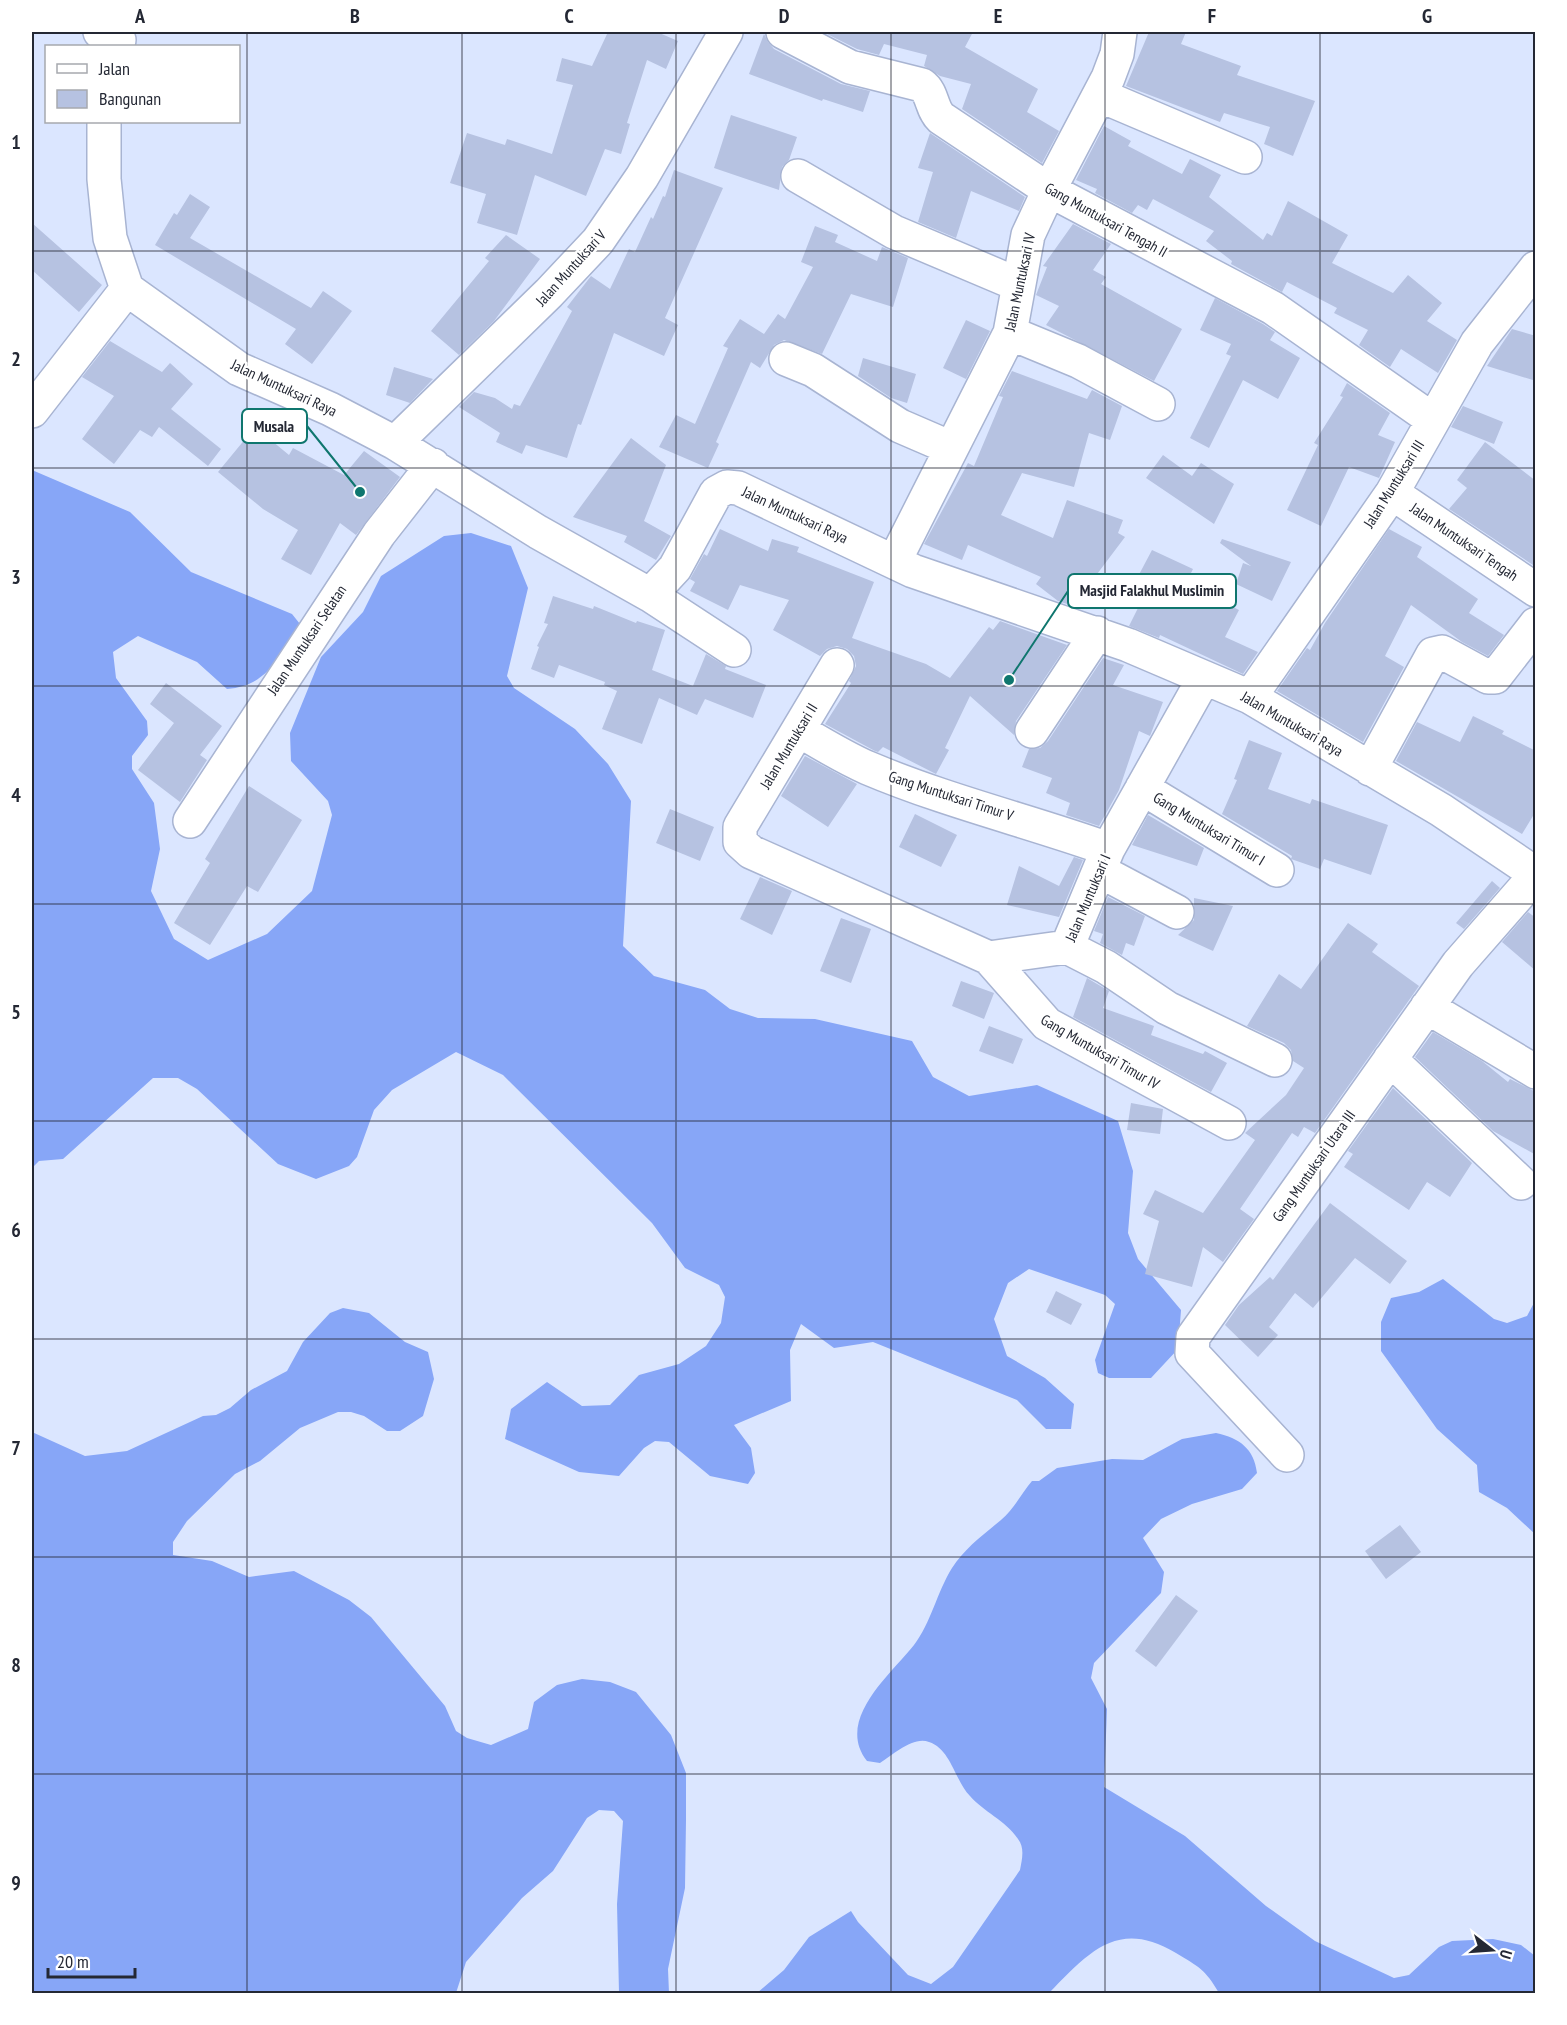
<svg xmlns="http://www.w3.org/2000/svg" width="1567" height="2025" font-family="'PT Sans Narrow',sans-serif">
  <rect width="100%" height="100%" fill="#dbe6ff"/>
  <!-- forest -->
  <path fill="#87a6f7" d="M32,470L130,512L191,572L292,614L300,624C279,656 268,686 227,689L197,662L138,636L113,652L116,678L147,721L148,735L132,756V769L154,803L160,849L151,891L174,939L208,960L267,934L312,891L332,815L328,801L291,761L290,733L321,657L363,612L381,576L444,536L471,533L511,546L528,588L507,676L514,688L575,729L608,764L631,801L623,946L654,976L705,990L730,1009L758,1018L815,1019L912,1041L933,1077L969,1096L1037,1085L1118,1121L1133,1171L1128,1233L1138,1259L1181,1310L1178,1349L1151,1378H1109L1098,1373L1095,1360L1115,1304L1105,1295L1029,1269L1008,1283L994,1319L1007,1356L1045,1378L1074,1404L1071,1429H1046L1017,1400L873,1342L834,1348L801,1324L790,1350L791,1401L734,1425L751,1448L755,1473L748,1484L710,1476L669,1442L655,1441L644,1448L619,1476L579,1472L505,1439L511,1409L547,1382L582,1406L610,1405L639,1375L679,1364L706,1346L721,1323L725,1297L719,1285L685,1268L652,1223L503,1075L456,1052L392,1090L374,1110L357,1157L349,1166L316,1179L278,1164L197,1089L178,1078H153L63,1159L39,1161L32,1168Z
    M1443,1279L1494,1319L1507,1323L1527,1316L1535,1301V1534L1507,1508L1479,1492L1477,1465L1437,1429L1381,1351V1322L1391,1298L1419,1292Z
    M343,1308L369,1313L405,1342L428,1352L434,1379L423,1416L400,1431H387L364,1416L351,1412H338L300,1428L260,1461L235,1474L187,1521L173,1542V1555L212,1561L249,1577L294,1571L349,1600L371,1617L445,1706L456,1731L467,1738L491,1745L528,1729L534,1702L557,1685L582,1679L610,1682L636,1692L671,1735L686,1773V1820L685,1888L668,1969L669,1993H619L617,1904L623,1821L614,1811L599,1810L587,1818L553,1871L522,1898L466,1962L456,1993H32V1432L85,1456L127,1451L203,1416L216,1415L230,1408L251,1390L287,1371L303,1342L330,1313Z
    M1216,1433C1240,1438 1254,1449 1257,1473L1242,1489L1192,1504L1161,1519L1143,1538L1164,1572L1161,1593L1094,1663L1091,1678L1107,1709L1104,1787L1185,1836L1266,1906L1315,1941L1394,1978L1409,1975L1439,1947L1452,1941L1493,1939L1521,1945L1535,1956V1993H1219C1205,1969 1199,1967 1176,1953C1118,1918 1089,1952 1049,1993H757L784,1970L809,1937L851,1911L858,1922L908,1975L931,1984L953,1967L1020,1870C1022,1859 1025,1848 1018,1839C1005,1820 984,1812 970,1796C955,1781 951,1749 929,1742C913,1736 893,1755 880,1763L867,1761C835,1720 890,1675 914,1645C931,1623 937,1592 952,1568C964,1549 984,1534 1001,1520C1013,1510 1022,1493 1032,1481H1039L1057,1468L1112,1459L1143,1460L1182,1439Z"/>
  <!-- building -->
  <path fill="#b6c2e1" d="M608,32H657L678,41L666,69L647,60L627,123L630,124L621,154L605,149L586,196L535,175L517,235L477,223L486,194L450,183L467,133L505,145L507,139L552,154L573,85L556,81L562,58L592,66Z
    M823,32H973L965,47L1038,89L1027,112L1059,131L1042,163L962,109L971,84L940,76L924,66L927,55L884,44L879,55L857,49Z
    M1149,32H1186L1181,44L1241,66L1237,75L1315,101L1293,156L1264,144L1270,127L1224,113L1220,122L1126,86Z
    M764,34L768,42L774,49L841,84L870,91L863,112L823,99L822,101L749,74Z
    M731,115L797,137L789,160L782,167L779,190L714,168Z
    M1104,126L1131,141L1128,146L1182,174L1190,159L1221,175L1209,197L1263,240L1267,233L1272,236L1288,201L1348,235L1332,263L1393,293L1408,275L1442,303L1427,321L1457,340L1438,373L1401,349L1390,367L1359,345L1368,330L1334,313L1337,308L1287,282L1282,292L1231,264L1232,261L1206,241L1214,231L1153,199L1147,210L1138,205L1132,213L1095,193L1097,189L1076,180Z
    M930,133L1025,197L1019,211L971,191L956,238L918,222L933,172L918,168Z
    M674,170L723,188L665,318L678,325L664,356L614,333L581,425L578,424L567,458L526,445L522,454L496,442L500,433L459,407L474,392L495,398L512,409L514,404L520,406L572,311L567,307L591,276L610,289L629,249L635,252L651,217L653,219L663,196L665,197Z
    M190,194L210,207L190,238L311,308L323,291L352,311L312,364L285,344L296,329L155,245L174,213L177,215Z
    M32,223L102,285L79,312L32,270Z
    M1073,224L1111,244L1093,270L1106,277L1101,284L1182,329L1154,381L1046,325L1059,306L1036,295L1047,267L1043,266Z
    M815,226L838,235L835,242L877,261L882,247L908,258L893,307L851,294L822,354L784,340L774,345L760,368L751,362L716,442L719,444L708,468L659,447L676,415L695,424L728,348L723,346L740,319L764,334L778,314L785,319L813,267L801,262Z
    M506,235L540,259L494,321L459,355L431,331L489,261L485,258Z
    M1215,298L1263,324L1275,332L1270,340L1300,358L1278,399L1243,380L1209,448L1190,438L1231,356L1226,354L1231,344L1200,330Z
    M966,320L990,331L966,379L943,368Z
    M1512,329L1536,336V381L1487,366Z
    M110,341L162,372L170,363L193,384L171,409L221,449L208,466L159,427L152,437L140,430L114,464L82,439L114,396L82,377Z
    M863,358L916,374L907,403L891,398L858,376Z
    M394,367L433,379L410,403L386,395Z
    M1012,371L1087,399L1092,390L1122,406L1110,440L1089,433L1074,487L1022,473L1001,515L1053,538L1067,500L1123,520L1118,533L1125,537L1073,606L1058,601L1036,584L1041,577L968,545L962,560L924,544L968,463L974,466L1003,397L999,396Z
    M1347,383L1390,413L1378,435L1395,442L1379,478L1349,467L1321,526L1287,510L1318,445L1314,443L1343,397L1340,396Z
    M1463,406L1503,422L1494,444L1451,427Z
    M255,427L289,455L293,448L344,475L364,451L400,477L356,535L340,523L311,575L281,559L298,530L263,509L218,472Z
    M631,438L666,465L644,521L671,536L656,560L624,542L627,536L573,517Z
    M1485,442L1536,481V567L1449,509L1467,488L1457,480Z
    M1163,455L1192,476L1201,463L1234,484L1214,524L1146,478Z
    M720,529L768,551L772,539L799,547L797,552L874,582L852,638L926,664L950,678L989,627L993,630L1000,621L1067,645L1016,721L1014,735L970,696L945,748L949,750L936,774L883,747L878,752L875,751L825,724L851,683L849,681L856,666L854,656L847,649L837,646L827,649L820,656L773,630L789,600L740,585L728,610L690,591L695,582L690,579L704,554L707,556Z
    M1389,529L1422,547L1417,557L1478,599L1469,613L1504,635L1488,656L1462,642L1411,605L1385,656L1404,667L1363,742L1277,691L1307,648L1310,650L1325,623Z
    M1222,539L1291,562L1272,601L1236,584L1243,563L1251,566L1220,543Z
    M1152,550L1193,569L1186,583L1239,610L1225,637L1258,652L1243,674L1160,635L1159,638L1129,626L1147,590L1134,584Z
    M553,596L593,609L594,606L636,623L637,621L665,630L652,670L693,686L706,654L726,666L725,669L766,685L753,718L705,699L697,715L659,698L642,744L602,729L617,691L604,685L605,682L559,665L554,678L531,669L539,647L537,646L548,624L544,623Z
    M1103,658L1124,665L1113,685L1163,702L1150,736L1139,731L1119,790L1099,826L1066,815L1070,803L1046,793L1052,778L1022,767L1029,749L1040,748L1048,741Z
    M166,683L222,726L200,755L207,760L180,802L138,770L174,723L150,704Z
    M1473,716L1504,731L1502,734L1536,751V811L1522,834L1396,761L1417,722L1460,742Z
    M1249,740L1282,753L1268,789L1310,804L1312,799L1388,825L1371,875L1324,859L1320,869L1291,859L1292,856L1222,814L1237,780L1234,779Z
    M805,756L857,784L828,827L781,796Z
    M249,786L302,820L258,892L247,886L210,945L174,923L210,863L205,859Z
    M670,809L714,827L700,861L656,843Z
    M915,814L957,835L941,867L899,847Z
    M1148,815L1204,848L1197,866L1132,845Z
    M1074,857L1083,860L1059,917L1007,905L1019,866L1059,886Z
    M760,877L792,891L772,935L740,919Z
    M1492,881L1500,888L1464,929L1456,923Z
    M1108,897L1145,916L1134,946L1126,943L1122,955L1100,943L1103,934L1094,931Z
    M1194,898L1233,906L1213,951L1178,935L1194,920Z
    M1528,912L1536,918V971L1502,942Z
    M841,918L871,929L851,983L820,971Z
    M1348,923L1378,944L1372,952L1419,986L1315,1133L1304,1127L1298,1137L1292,1133L1240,1209L1254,1219L1223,1262L1203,1247L1192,1287L1145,1274L1159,1221L1143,1214L1155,1190L1203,1213L1255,1140L1245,1133L1286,1095L1304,1068L1293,1061L1291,1050L1284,1043L1247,1026L1279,974L1301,989Z
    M1087,978L1109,991L1103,1008L1154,1026L1151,1035L1203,1054L1205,1051L1227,1063L1211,1092L1073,1017Z
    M961,981L994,993L984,1019L952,1006Z
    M989,1026L1023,1039L1013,1064L979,1051Z
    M1433,1032L1482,1061L1508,1082L1510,1079L1536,1092V1155L1493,1131L1415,1057Z
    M1393,1088L1472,1163L1450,1197L1427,1182L1409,1210L1344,1167L1353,1154L1348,1151Z
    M1131,1103L1163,1109L1160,1134L1127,1130Z
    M1330,1203L1407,1261L1390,1284L1355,1258L1313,1308L1295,1293L1269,1327L1278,1335L1258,1357L1225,1325L1239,1305L1270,1277L1273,1280Z
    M1056,1291L1082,1304L1071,1325L1046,1312Z
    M1400,1525L1421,1552L1386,1579L1365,1551Z
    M1176,1595L1198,1611L1156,1667L1135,1651Z"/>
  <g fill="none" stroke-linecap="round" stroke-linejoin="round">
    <defs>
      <path id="minor" d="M100,32L119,40
        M783,32L850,67L922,85C933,93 931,109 941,118L1049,190L1273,308L1433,420
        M1099,95L1245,157
        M104,122V179L110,238L127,289
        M798,176L894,232L1017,284
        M127,289L239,369L330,409L395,443L538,532L650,595L734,650
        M1010,333L1078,361L1158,404
        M786,359L813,370L900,426L951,448
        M32,411L127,289
        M395,443L549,293L598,241L642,177L726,32
        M1392,493L1536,590
        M894,562L1010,333L1028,235L1049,190L1108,78L1117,54L1120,32
        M650,595L675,568L716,493L727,487L738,488L913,571L1128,645L1250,697L1441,810L1536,874
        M837,665L740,827V842L751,852L989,958L1067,947L1108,849L1204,678
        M1250,697L1392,493L1477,343L1536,268
        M800,731C822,744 845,758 868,768C946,801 1029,821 1108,849
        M1032,731L1097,633
        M1370,769L1433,654L1442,652L1488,677H1495L1536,624
        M1142,788L1277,870
        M190,821L379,534L433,465
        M1100,871L1177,912
        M1067,947L1106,967L1167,1008L1275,1060
        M989,958L1047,1024L1229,1123
        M1427,1007L1536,1072
        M1390,1059L1521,1183
        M1287,1455L1192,1353L1193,1337L1458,964L1536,875"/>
    </defs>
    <!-- minor casing -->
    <use href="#minor" stroke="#a8b4d2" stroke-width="36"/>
    <!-- minor -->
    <use href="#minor" stroke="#fff" stroke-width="33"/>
  </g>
  <!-- grid -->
  <path fill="none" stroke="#242834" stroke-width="1.5" stroke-opacity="0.55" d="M247,32V1994M462,32V1994M676,32V1994M891,32V1994M1105,32V1994M1320,32V1994M32,251H1536M32,468H1536M32,686H1536M32,904H1536M32,1121H1536M32,1339H1536M32,1557H1536M32,1774H1536"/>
  <g text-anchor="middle" stroke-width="5" stroke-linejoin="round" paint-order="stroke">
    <!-- street labels -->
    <g font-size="15" fill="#242834" stroke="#fff">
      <text transform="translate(1106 220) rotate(29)" y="5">Gang Muntuksari Tengah II</text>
      <text transform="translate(571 268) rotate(-48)" y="5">Jalan Muntuksari V</text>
      <text transform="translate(1020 282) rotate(-78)" y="5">Jalan Muntuksari IV</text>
      <text transform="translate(284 388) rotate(25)" y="5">Jalan Muntuksari Raya</text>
      <text transform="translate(1394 484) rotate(-58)" y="5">Jalan Muntuksari III</text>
      <text transform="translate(795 515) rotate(25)" y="5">Jalan Muntuksari Raya</text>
      <text transform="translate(1464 542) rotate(34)" y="5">Jalan Muntuksari Tengah</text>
      <text transform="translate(307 640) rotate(-56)" y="5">Jalan Muntuksari Selatan</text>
      <text transform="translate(1292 724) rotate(30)" y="5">Jalan Muntuksari Raya</text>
      <text transform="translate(789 746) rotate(-59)" y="5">Jalan Muntuksari II</text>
      <text transform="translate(951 796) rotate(18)" y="5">Gang Muntuksari Timur V</text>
      <text transform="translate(1209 829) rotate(31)" y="5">Gang Muntuksari Timur I</text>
      <text transform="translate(1088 898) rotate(-67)" y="5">Jalan Muntuksari I</text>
      <text transform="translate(1100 1052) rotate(30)" y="5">Gang Muntuksari Timur IV</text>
      <text transform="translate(1314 1166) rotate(-55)" y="5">Gang Muntuksari Utara III</text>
    </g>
  </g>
  <!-- callouts -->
  <path fill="none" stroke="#0f766e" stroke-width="2" d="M360 492L307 426M1009 680L1068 591"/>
  <g fill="#0f766e" stroke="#fff" stroke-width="2">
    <circle cx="360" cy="492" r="6"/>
    <circle cx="1009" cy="680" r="6"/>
  </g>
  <g fill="#fff" stroke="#0f766e" stroke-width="2">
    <rect x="242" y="409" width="65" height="34" rx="6"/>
    <rect x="1068" y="574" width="168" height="34" rx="6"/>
  </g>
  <g font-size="16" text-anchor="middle" font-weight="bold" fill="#242834">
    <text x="274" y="432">Musala</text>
    <text x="1152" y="596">Masjid Falakhul Muslimin</text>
  </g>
  <!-- border -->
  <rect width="1567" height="2025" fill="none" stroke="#ffffff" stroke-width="66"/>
  <!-- legend -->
  <rect x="45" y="45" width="195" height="78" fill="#ffffff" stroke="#a7a9ae" stroke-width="1.5"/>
  <rect x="57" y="64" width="30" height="9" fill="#ffffff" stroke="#a7a9ae" stroke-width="1.5"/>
  <text x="99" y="75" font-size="18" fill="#242834">Jalan</text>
  <rect x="57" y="90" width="30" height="18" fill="#b6c2e1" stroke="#a7a9ae" stroke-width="1.5"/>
  <text x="99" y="105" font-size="18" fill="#242834">Bangunan</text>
  <!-- north arrow -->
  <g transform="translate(1492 1950) rotate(107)" stroke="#ffffff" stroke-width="4.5" paint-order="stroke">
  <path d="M0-4.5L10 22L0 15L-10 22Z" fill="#242834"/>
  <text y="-9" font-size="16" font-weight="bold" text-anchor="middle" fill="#242834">U</text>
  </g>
  <!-- scale -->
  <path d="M48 1968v9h87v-9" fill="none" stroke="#242834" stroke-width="3"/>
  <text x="57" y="1968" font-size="18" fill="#242834" stroke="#ffffff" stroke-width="4.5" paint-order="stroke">20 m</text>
  <rect x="33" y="33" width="1501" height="1959" fill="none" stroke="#242834" stroke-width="2"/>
  <g font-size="20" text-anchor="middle" font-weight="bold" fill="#242834">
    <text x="140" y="23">A</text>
    <text x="355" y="23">B</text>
    <text x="569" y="23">C</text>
    <text x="784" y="23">D</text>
    <text x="998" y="23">E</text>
    <text x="1212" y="23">F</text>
    <text x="1427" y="23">G</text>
    <text x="16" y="149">1</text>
    <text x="16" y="366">2</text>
    <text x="16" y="584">3</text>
    <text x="16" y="802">4</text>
    <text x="16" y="1019">5</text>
    <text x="16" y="1237">6</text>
    <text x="16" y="1455">7</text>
    <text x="16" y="1672">8</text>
    <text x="16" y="1890">9</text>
  </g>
</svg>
